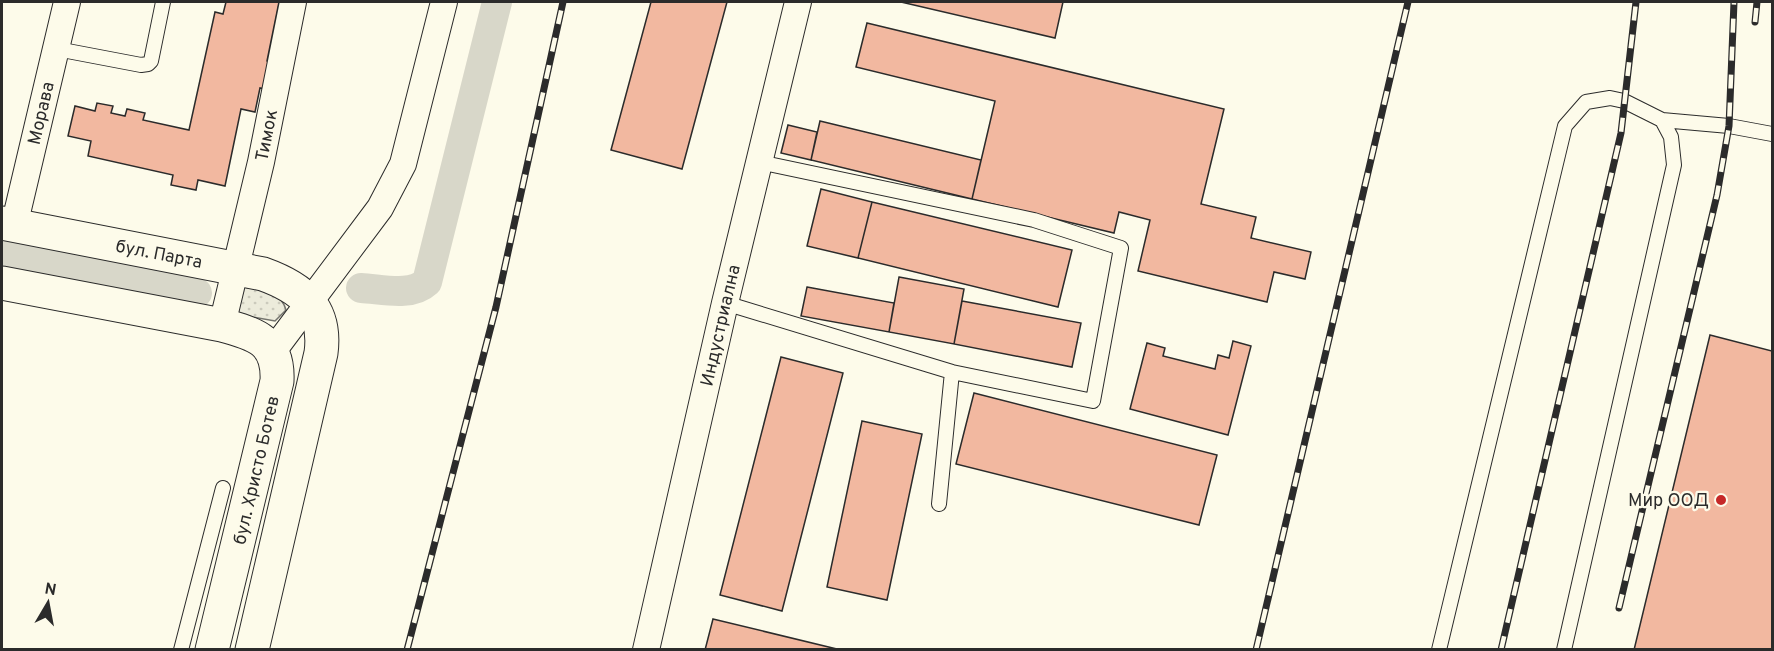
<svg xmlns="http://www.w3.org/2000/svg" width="1774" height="651" font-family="Overpass,sans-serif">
  <defs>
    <pattern id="grass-dots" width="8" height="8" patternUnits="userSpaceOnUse" patternTransform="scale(1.5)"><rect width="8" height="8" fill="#ecebdb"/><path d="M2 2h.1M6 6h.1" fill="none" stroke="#cbcabc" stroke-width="1.8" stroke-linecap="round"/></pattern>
  </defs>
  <rect width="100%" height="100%" fill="#fdfbea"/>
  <!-- grass -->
  <path fill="url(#grass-dots)" stroke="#74746e" stroke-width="1.5" d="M240,286C257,290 281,290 286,310L275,321L235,314Z"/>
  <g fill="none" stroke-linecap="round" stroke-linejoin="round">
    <!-- canal -->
    <path stroke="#d8d7c9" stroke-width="30" d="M2,255L197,293
      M361,288C382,289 411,297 427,282L497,2"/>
  </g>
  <!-- building -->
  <path fill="#f2b8a0" stroke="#2b2b2b" stroke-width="1.5" d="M226,2H279L267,61L276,63L270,90L260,88L255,112L241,109L225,186L198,180L196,190L171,185L173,175L88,156L91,141L68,136L75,106L95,111L97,103L113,106L111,113L125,116L127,109L145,113L143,120L189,130L215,12L223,14Z
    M651,2H727L682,169L611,150Z
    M901,2H1063L1055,38Z
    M867,23L1224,109L1201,204L1256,217L1251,238L1311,252L1305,279L1274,272L1267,302L1138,271L1150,220L1119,212L1114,233L972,199L995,101L856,67Z
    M820,121L981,160L972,199L811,160Z
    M788,125L817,132L811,160L781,153Z
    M821,189L872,202L858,258L807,246Z
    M872,202L1072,250L1058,307L858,258Z
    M899,277L964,289L954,344L889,332Z
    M807,287L894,303L889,332L801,316Z
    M962,301L1081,323L1072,367L954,344Z
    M1710,335L1772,351V650H1634Z
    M1233,341L1251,346L1228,435L1130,409L1147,343L1165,348L1163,356L1215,369L1218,355L1229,358Z
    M781,357L843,373L782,611L720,595Z
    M974,393L1217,455L1199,525L956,464Z
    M862,421L922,434L887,600L827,587Z
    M713,619L841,650H705Z"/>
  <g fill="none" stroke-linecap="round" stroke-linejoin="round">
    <defs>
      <path id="service" d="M57,49L141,65L148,64L151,61L163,2
        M725,303L952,372L1093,401L1121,248L1034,220L759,162
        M939,504L952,372
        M181,650L223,488
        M1439,650L1565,126L1586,102L1610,98L1624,101L1662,120L1729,126L1772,134
        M1564,650L1674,165L1671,137L1662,120"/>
      <g id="minor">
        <path id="s1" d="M14,226L67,2"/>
        <path id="s2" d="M222,325L261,162L293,2"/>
        <path d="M273,351L380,208L403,164L444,2"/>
        <path id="s3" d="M646,650L725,303L798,2"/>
      </g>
      <g id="secondary">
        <path id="s4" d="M2,223L263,274C302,288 327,308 321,353L252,650"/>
        <path d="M2,283L222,325C256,334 279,341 277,381L212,650"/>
      </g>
    </defs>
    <!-- service casing -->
    <use href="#service" stroke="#2b2b2b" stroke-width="16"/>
    <!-- minor casing -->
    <use href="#minor" stroke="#2b2b2b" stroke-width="28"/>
    <!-- secondary casing -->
    <use href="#secondary" stroke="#2b2b2b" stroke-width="35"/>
    <!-- service -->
    <use href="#service" stroke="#fdfbea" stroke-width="14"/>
    <!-- minor -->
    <use href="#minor" stroke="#fdfbea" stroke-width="26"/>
    <!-- secondary -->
    <use href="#secondary" stroke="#fdfbea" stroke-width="33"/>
    <defs>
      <path id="rail" d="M1755,22L1757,2
        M1619,608L1717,195L1729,126L1734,2
        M407,650L496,307L563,2
        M1256,650L1408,2
        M1501,650L1621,133L1636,2"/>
    </defs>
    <!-- rail casing -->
    <use href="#rail" stroke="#2b2b2b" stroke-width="7"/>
    <!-- rail -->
    <use href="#rail" stroke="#fdfbea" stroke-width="4.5" stroke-dasharray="14" stroke-linecap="butt"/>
  </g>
  <!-- markers -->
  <circle fill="#c62828" stroke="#fdfbea" stroke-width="2" cx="1721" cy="500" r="6"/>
  <g text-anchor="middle" stroke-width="4.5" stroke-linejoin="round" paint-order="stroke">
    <!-- street labels -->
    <g font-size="18" fill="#2b2b2b" stroke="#fdfbea">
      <text dy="6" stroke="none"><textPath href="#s1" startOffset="116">Морава</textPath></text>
      <text dy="6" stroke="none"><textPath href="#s2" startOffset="195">Тимок</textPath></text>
      <text dy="6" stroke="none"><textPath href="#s4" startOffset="160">бул. Парта</textPath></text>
      <text dy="6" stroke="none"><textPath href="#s3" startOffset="333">Индустриална</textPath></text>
      <text transform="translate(256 470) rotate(-77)" y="6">бул. Христо Ботев</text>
    </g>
    <!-- poi labels -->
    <g font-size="18" fill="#2b2b2b" stroke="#fdfbea" text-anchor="end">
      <text x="1709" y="506">Мир ООД</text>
    </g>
  </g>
  <!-- border -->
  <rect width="1774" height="651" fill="none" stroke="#2b2b2b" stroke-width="6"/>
  <!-- north arrow -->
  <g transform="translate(48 603) rotate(10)" stroke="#fdfbea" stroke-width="4.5" paint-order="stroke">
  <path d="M0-4.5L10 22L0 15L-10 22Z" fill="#2b2b2b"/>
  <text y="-9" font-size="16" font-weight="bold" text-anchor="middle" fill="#2b2b2b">N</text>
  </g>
</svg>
